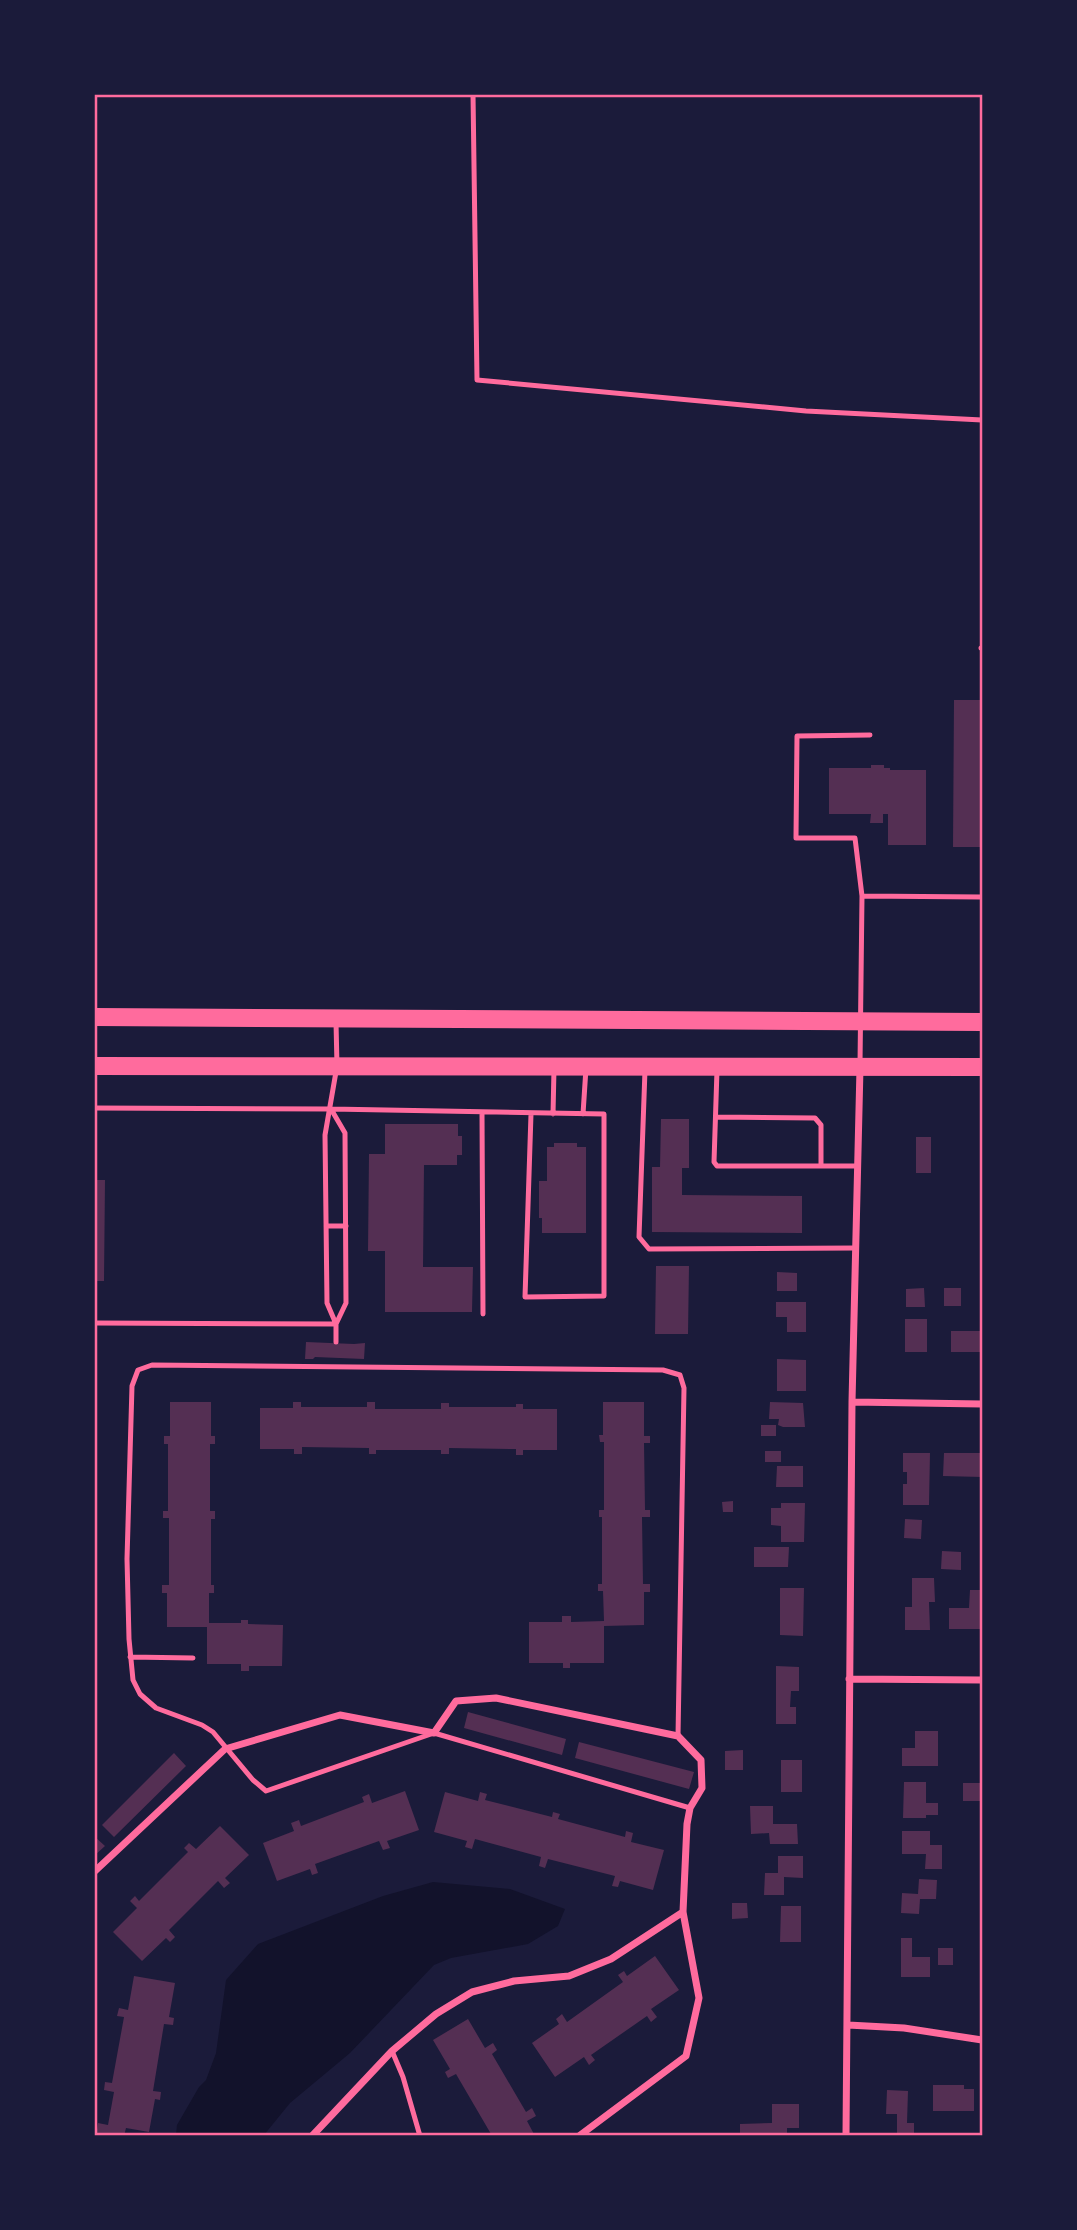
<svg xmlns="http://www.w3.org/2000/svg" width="1077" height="2230" font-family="'Golos Text',sans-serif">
  <rect width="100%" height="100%" fill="#1b1b3a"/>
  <!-- water -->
  <path fill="#12122b" d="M433,1882L510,1889L565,1909L558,1926L528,1944L451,1958L434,1965L350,2053L290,2103L264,2135H176L177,2125L199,2087L206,2080L216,2053L226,1980L258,1944L383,1896Z"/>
  <!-- building -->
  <path fill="#542f53" d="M954,700H982V847H953Z
    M871,765H884V768H890V770H926V845H888V814H883V823H870L871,814H829V768H871Z
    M661,1119H689V1168H682V1195L802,1196V1233L652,1232V1167H660Z
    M385,1124H458V1136H462V1155H457V1165H424L423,1267H473L472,1312H385V1251H368L369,1154H385Z
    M916,1137H931V1173H916Z
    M554,1143H577V1147H586V1233H542V1218H539V1181H547V1147H554Z
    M94,1180H105L104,1281H94Z
    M656,1266H689L688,1334H655Z
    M777,1272L797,1273V1291H777Z
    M924,1288L925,1307H906V1289Z
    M944,1288H961V1306H944Z
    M776,1302H806V1332H787V1317H776Z
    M905,1319H927V1352H905Z
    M951,1331H982V1352H951Z
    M306,1342L354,1344L365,1343L364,1359L315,1357L313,1359H305Z
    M777,1359L806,1360V1391H777Z
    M170,1402H211V1436H215V1444H210V1511H215V1519H211V1585H214V1593H209V1623H241V1620H248V1624L283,1625L282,1666H249V1671H241V1664H207V1627H167V1593H162V1585H169V1518H163V1511H168V1444H164V1436H170Z
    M293,1402H301V1407H367V1402H375V1409H441V1403H449V1407H516V1404H523V1409H557V1450H523V1455H516V1449L449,1448V1454H441V1450H376V1454H369V1448L302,1447V1454H294V1449H260V1408H293Z
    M603,1402H644V1436H650V1443H644L645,1510H650V1517H642L643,1584H650V1592H644V1625L604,1626V1663H570V1668H563V1663H529V1622H562V1616H571V1622L604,1621L603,1591H598V1584H602V1517H599V1510H604V1442H600L599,1435H603Z
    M770,1402L803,1403L805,1427H783L778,1425L779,1419H769Z
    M761,1425H776V1436H761Z
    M765,1451H781V1462H765Z
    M903,1453H930L929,1505H903V1484H907V1472H903Z
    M944,1453H982V1477L943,1476Z
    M777,1466H803V1487H776Z
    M733,1501V1512H723L722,1502Z
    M781,1503H805L804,1542H781V1526L771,1525V1508H781Z
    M905,1519L922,1520L921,1539L904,1538Z
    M754,1547H789L788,1567H754Z
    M942,1551L961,1552V1570L941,1569Z
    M912,1578H934L935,1602H929L930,1630H905V1607H912Z
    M780,1588H804L803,1636L780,1635Z
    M970,1590H982L981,1629H949V1608H969Z
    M776,1666L799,1667V1691H791L790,1707H796V1724H776Z
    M468,1712L566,1739L562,1755L464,1728Z
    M915,1731H938V1766H902V1748H915Z
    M579,1742L694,1772L689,1789L575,1758Z
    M743,1750V1770H725V1751Z
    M174,1753L186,1766L114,1837L102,1825Z
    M781,1760H802V1792H781Z
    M904,1782H926V1803H938V1815H926V1818H903Z
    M963,1783H981V1801H963Z
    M405,1791L419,1830L387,1841L390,1848L383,1850L379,1841L315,1864L318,1873L312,1875L310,1869L277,1881L263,1843L294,1831L291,1823L299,1820L301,1826L364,1802L362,1797L369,1794L372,1803Z
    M445,1792L478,1801L480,1792L487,1794L485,1800L552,1817L553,1812L560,1814L558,1819L625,1837L626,1831L633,1833L631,1842L664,1850L653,1890L620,1881L618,1887L612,1886L615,1876L548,1859L545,1868L539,1866L541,1857L475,1839L472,1849L465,1847L467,1841L434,1832Z
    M750,1806H773V1824H797L798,1844H770L769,1833L751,1834Z
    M220,1826L249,1855L225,1878L230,1883L224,1888L218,1881L169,1930L175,1937L170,1942L166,1938L142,1961L113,1932L137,1908L130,1901L135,1896L139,1901L188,1852L184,1848L189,1843L196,1849Z
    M902,1831H930V1845H942V1869H925L926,1854H902Z
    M94,1836L105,1846L94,1856Z
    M778,1856H803V1878L784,1877V1895H764L765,1873H778Z
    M919,1879L937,1880L936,1899H920L919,1914L901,1913L902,1893L918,1894Z
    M732,1903H747L748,1918L732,1919Z
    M781,1906H801V1942H780Z
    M901,1938H912V1957H930V1977H901Z
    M938,1948H953V1965H938Z
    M655,1956L679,1990L651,2009L657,2017L651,2022L647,2016L591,2055L595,2060L589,2065L584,2057L555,2077L532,2043L559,2024L556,2019L562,2014L567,2022L623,1982L618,1975L624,1971L627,1976Z
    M134,1976L175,1983L169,2017L174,2018L173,2025L164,2024L153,2091L161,2092L160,2100L155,2099L149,2132L126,2128L124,2136H96L98,2123L108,2125L114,2092L104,2090L105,2082L112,2083L124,2017L117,2016L119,2008L128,2010Z
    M468,2019L485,2048L493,2043L497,2050L492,2054L526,2112L532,2108L536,2116L527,2121L535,2136H488L491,2134L456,2074L448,2078L445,2072L450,2069L433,2040Z
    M933,2085H964V2089H974V2111H933Z
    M887,2090L908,2091L907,2123H914V2135L897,2134V2114H886Z
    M772,2104H799V2128H787V2136H740V2124L772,2123Z"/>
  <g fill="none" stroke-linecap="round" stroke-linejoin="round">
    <!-- service -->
    <path stroke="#ff6b9d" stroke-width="5" d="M473,94L477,380L806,411L982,420
      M981,648H982
      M862,896L982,897
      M336,1022L337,1066L325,1135L327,1303L336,1324
      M860,1064L862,896L855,838H796L797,736L870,735
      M645,1070L639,1237L649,1249L856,1248
      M717,1070L714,1162L717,1166H858
      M94,1108L331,1109L604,1114V1296L525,1297L531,1114
      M331,1109L345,1133L346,1303L336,1324V1342
      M482,1112L483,1314
      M553,1114L554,1069
      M583,1114L586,1068
      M716,1117L815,1118L821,1125V1166
      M326,1226H346
      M94,1323L336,1324
      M130,1657L193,1658
      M678,1736L684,1388L680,1375L663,1370L152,1365L138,1370L132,1386L127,1559L129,1639L133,1680L140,1694L156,1708L202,1725L213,1732L253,1780L266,1791L434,1733L690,1808
      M392,2051L403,2077L420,2136"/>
    <!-- minor -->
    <path stroke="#ff6b9d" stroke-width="7" d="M852,1402L982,1404
      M849,1679L982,1680
      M94,1872L225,1749L340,1715L434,1733L456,1701L496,1698L678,1736L701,1760L702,1788L690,1808L687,1824L683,1912L699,1998L686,2056L579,2136
      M848,2025L904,2028L982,2040
      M312,2136L392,2051L436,2014L472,1992L514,1981L569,1976L611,1959L683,1912
      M846,2136L852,1402L860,1068"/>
    <!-- primary -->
    <path stroke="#ff6b9d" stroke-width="18" d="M94,1017L982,1022
      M94,1066L982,1067"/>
  </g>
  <!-- border -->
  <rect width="1077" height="2230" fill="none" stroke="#1b1b3a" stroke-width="192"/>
  <rect x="96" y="96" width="885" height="2038" fill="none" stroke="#ff6b9d" stroke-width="2.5"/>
</svg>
